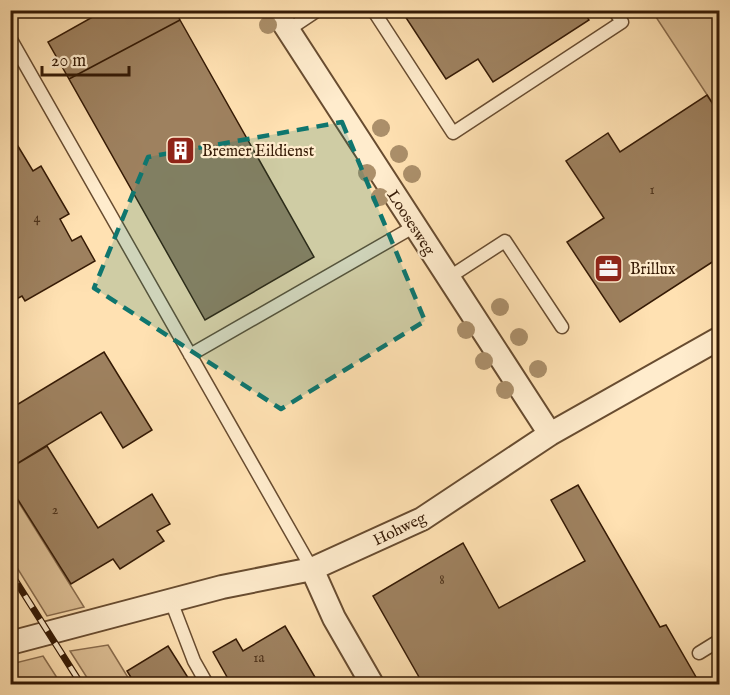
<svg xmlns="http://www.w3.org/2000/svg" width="730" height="695" font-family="'IM FELL English',serif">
  <rect width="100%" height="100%" fill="#ffe1b2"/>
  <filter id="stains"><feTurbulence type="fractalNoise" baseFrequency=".00333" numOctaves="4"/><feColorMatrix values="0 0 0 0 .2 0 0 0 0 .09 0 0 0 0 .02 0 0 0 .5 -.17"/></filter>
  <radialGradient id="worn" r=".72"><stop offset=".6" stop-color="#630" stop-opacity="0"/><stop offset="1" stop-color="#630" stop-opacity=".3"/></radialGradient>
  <!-- green -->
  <path fill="#ddbf95" stroke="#896c4d" stroke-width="1.5" d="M652,11H719V113Z
    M10,490H11L84,607L47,616L11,558Z
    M108,645L132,684H91L70,651Z
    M43,656L61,684H11V664Z"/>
  <!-- building -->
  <path fill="#9e815f" stroke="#351a05" stroke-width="1.5" d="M105,10H175L180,20L69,79L48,42Z
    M401,10H583L589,20L493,82L478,59L446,79Z
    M180,20L314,257L205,320L69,79Z
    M707,95L720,115V257L620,322L567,242L604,218L566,161L608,133L620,152Z
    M10,133L33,171L41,166L69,214L60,219L72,241L81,236L95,261L25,301L22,296L11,302Z
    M104,352L152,430L123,448L101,412L10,468V409Z
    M47,446L98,528L152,494L170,524L157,531L164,541L120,569L113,559L71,584L10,487V468Z
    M578,485L660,627L666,625L700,684H423L373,596L463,543L499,608L585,561L551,500Z
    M285,626L319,684H231L213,652L236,639L243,651Z
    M168,646L192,684H135L127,671Z"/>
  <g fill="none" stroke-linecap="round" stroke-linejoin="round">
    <defs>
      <path id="service" d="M373,10L453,133L622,22L614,10
        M288,30L318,10
        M10,38L312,569
        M448,278L505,241L562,327
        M190,355L415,226
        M171,601L194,661L207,684
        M699,653L720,640"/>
      <path id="minor" d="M275,10L550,434
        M312,569L334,618L372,684
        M10,643L222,587L312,569L422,519L550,434L720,338"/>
    </defs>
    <!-- service casing -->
    <use href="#service" stroke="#684c30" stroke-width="15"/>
    <!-- minor casing -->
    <use href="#minor" stroke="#684c30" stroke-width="26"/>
    <!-- service -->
    <use href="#service" stroke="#ffeccd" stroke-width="12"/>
    <!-- minor -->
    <use href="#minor" stroke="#ffeccd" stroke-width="22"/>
    <defs>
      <path id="rail" d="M10,572L81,684"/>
    </defs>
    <!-- rail casing -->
    <use href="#rail" stroke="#351a05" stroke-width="7"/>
    <!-- rail -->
    <use href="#rail" stroke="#ffeccd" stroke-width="4.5" stroke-dasharray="14" stroke-linecap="butt"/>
  </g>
  <!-- trees -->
  <g fill="#ab8f6a">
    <circle cx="268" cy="25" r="9"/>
    <circle cx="381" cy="128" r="9"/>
    <circle cx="399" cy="154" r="9"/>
    <circle cx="367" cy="173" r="9"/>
    <circle cx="412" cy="174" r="9"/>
    <circle cx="380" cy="197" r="9"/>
    <circle cx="500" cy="307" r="9"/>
    <circle cx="466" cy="330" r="9"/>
    <circle cx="519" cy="337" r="9"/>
    <circle cx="484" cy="361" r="9"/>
    <circle cx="538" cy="369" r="9"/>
    <circle cx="505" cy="390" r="9"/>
  </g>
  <!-- marked area -->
  <path fill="#0f766e" fill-opacity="0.2" stroke="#0f766e" stroke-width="4.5" stroke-dasharray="12 8" stroke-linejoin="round" d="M342,122L425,321L281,409L94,288L148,157Z"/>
  <!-- icons -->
  <defs>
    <symbol id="building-square" viewBox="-11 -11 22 22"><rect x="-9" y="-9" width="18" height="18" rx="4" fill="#8f2418" stroke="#ffeccd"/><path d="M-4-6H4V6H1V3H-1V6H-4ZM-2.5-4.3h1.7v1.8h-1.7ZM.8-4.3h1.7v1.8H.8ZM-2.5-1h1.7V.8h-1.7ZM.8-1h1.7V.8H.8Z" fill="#fff"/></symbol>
    <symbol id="office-square" viewBox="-11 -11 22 22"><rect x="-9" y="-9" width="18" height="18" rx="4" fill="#8f2418" stroke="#ffeccd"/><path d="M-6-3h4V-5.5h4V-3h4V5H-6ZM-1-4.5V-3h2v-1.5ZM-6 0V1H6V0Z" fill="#fff"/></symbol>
  </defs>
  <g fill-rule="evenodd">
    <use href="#building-square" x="164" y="134" width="33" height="33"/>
    <use href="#office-square" x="592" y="252" width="33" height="33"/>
  </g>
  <g text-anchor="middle" stroke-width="4.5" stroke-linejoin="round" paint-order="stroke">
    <!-- number labels -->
    <g font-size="14" fill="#4f341c">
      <text x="652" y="194">1</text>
      <text x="37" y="222">4</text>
      <text x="55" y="514">2</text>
      <text x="442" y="584">8</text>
      <text x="259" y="662">1a</text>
    </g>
    <!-- poi labels -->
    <g font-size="16" fill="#351a05" stroke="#ffeccd" text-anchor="start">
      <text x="202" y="156">Bremer Eildienst</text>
      <text x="630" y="274">Brillux</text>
    </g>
    <!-- street labels -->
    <g font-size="16" fill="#351a05" stroke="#ffeccd">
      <text transform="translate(412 222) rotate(57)" y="6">Loosesweg</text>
      <text transform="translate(399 528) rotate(-26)" y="6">Hohweg</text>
    </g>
  </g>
  <!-- margin -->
  <rect width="730" height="695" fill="none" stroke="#ffe1b2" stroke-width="36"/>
  <rect x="12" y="12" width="706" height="671" fill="none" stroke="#351a05" stroke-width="3"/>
  <rect x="18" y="18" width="694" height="659" fill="none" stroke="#351a05" stroke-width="1.5"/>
  <!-- scale -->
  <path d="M42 66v9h87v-9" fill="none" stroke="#351a05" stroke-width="3"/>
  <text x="51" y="66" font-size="18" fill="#351a05" stroke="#ffeccd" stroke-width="4.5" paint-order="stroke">20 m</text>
  <rect width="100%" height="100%" filter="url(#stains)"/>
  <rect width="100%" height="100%" fill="url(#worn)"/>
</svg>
